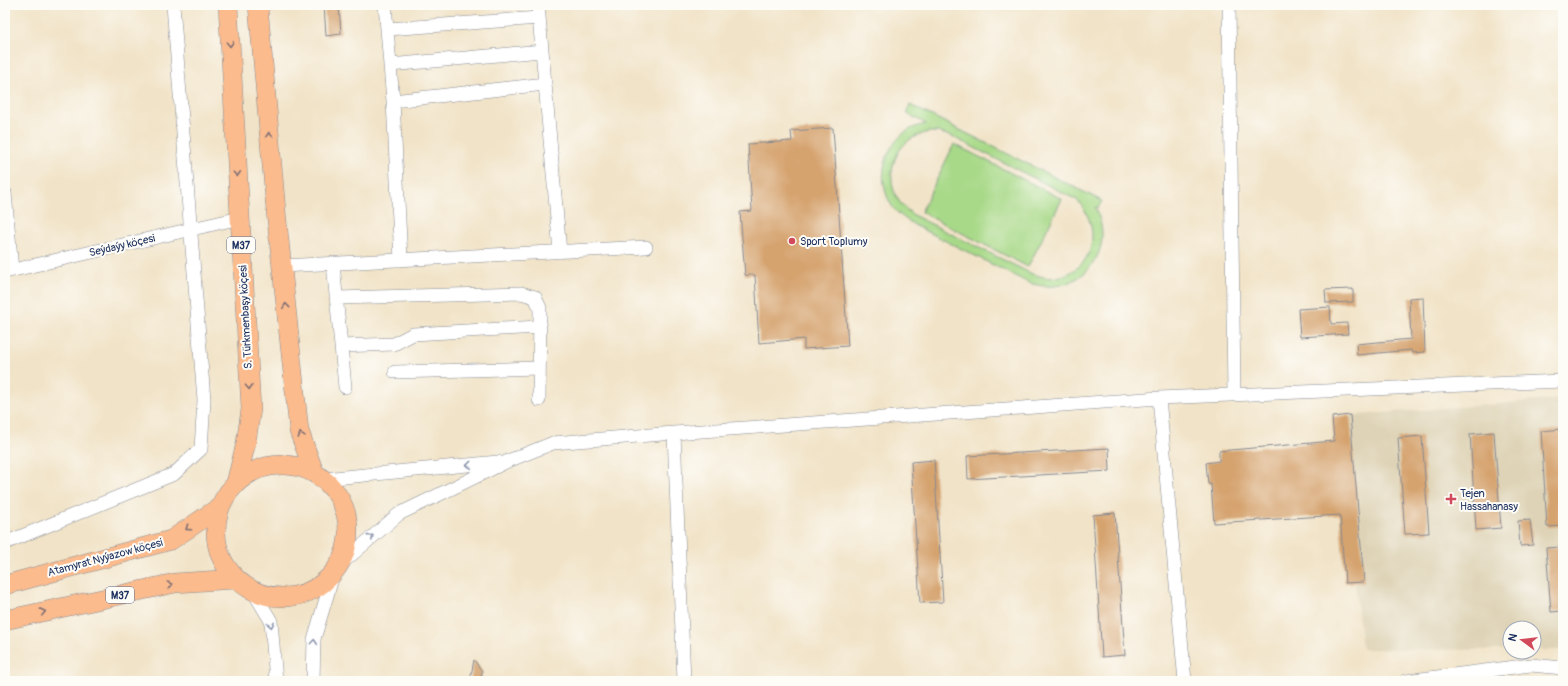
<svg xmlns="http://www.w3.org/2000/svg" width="1568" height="686" font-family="Pangolin,sans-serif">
  <rect width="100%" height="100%" fill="#fdfcf7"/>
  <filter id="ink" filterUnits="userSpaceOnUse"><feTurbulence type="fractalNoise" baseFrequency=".025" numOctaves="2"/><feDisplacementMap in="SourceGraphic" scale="8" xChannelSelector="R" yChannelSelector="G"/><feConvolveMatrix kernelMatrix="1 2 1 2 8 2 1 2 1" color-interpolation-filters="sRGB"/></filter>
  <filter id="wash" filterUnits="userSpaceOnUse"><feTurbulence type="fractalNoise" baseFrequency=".012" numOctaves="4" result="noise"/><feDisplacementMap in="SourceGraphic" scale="16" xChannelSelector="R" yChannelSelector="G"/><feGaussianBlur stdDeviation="0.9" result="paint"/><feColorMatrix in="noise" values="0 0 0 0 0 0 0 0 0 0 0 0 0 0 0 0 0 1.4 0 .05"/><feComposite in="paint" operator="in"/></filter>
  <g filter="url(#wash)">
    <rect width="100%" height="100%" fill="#f1e3c7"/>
    <!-- built -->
    <path fill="#ded3b6" d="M1563,399V650H1534V628H1510V650L1362,649L1355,582L1345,583L1332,417Z"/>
    <!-- pitch -->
    <path fill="#a8d988" stroke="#628473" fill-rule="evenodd" d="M910,105L1102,201L1098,208L1095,207C1099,216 1102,225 1102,234C1103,261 1080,284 1054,286C1045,287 1037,285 1029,283L916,226C907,220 898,215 892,206C877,182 882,151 904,133C910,128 918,126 926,124L906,113ZM928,132H938L953,137L1077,200C1102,227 1096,269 1057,277C1048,279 1040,276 1032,274L915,216C909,212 903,207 899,201C886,182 891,152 911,139C916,136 922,134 928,132Z
      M954,144L1062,199L1028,267L921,212Z"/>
    <g id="blocks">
      <!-- building -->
      <path fill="#d5a36e" d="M324,5H339L341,34L326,36Z
        M833,128L848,346L804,349V339L759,343L755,275H745L740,212L752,211L748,144L792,141L791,131Z
        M1353,289V302L1326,303L1325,290Z
        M1423,297L1425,352L1412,353L1411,350L1357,355L1356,344L1411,339L1409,298Z
        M1330,307L1331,324L1347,323L1348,334L1300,337L1298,309Z
        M1350,415L1364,582L1345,583L1340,515L1214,523L1211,484H1208L1206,463L1219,461V451L1334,441L1332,417Z
        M1563,429V526L1547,527L1541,431Z
        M1494,432L1501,528L1476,530L1470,434Z
        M1422,436L1429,533L1405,534L1398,438Z
        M1109,448L1110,471L968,479L967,456Z
        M934,460L943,602L920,603L911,462Z
        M1115,513L1125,655L1102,657L1093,515Z
        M1530,520L1533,545L1520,546L1518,521Z
        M1561,547L1563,573V611L1551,612L1546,548Z
        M474,660L482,671L481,681H470Z"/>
    </g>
  </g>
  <g filter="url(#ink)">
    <use href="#blocks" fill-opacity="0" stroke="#868992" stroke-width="1"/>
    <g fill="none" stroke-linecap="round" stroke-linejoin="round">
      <defs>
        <path id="minor" d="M385,5L393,101L401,260
          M538,5L560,252
          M1229,5L1234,394
          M388,29L539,18
          M390,65L542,51
          M393,101L545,84
          M5,193L12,270
          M333,264L345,387
          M282,266L646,247
          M5,272L240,218
          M337,298L521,293L535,297L540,308L539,400
          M341,346L394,344L413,334L539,327
          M395,372L539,368
          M1159,398L1185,681
          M674,433L684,681
          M324,479L498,462
          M5,543L174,474L201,449L204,400L173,5
          M342,563L399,514L508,461L553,443L674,433L1159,398L1563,381
          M253,591L271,621L276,681
          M313,681L314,639L334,572
          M1406,681L1531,665L1563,668"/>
        <path id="highway" d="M228,5L251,409L246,443L236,483
          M258,5L276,211L299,431L314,472
          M216 531a66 66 0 1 1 132 0a66 66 0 1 1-132 0Z
          M5,585L171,540L220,507
          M5,620L175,583L236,579"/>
      </defs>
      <!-- minor casing -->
      <use href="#minor" stroke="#868992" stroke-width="14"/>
      <!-- highway casing -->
      <use href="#highway" stroke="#868992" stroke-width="20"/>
      <!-- minor -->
      <use href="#minor" stroke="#fff" stroke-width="13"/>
      <!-- highway -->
      <use href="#highway" stroke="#fbbb8d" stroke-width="19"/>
    </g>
    <!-- one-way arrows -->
    <defs><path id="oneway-chevron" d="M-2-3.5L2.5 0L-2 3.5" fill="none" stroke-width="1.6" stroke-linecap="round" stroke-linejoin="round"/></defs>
    <g stroke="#806e73">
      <use href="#oneway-chevron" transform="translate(230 44) rotate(87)"/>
      <use href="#oneway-chevron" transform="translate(269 135) rotate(-95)"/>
      <use href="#oneway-chevron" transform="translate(237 174) rotate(87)"/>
      <use href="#oneway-chevron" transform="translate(286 306) rotate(-96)"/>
      <use href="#oneway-chevron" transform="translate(249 387) rotate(87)"/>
      <use href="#oneway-chevron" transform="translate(301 435) rotate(-108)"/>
      <use href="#oneway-chevron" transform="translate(188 528) rotate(146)"/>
      <use href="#oneway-chevron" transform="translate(170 585) rotate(-11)"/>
      <use href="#oneway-chevron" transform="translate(43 612) rotate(-12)"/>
    </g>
    <g stroke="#8d97ae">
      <use href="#oneway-chevron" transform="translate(469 465) rotate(175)"/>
      <use href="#oneway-chevron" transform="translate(371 537) rotate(-41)"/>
      <use href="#oneway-chevron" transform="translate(271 625) rotate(80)"/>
      <use href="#oneway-chevron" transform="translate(314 642) rotate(-85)"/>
    </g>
  </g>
  <!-- markers -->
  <g fill="#d1495b" stroke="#fdfcf7" stroke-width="1.5">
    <circle cx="792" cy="241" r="4"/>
    <path d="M1449 493h4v4h4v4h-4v4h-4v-4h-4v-4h4z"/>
  </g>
  <g text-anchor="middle" stroke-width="4" stroke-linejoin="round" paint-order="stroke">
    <!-- shield labels -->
    <g fill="#fdfcf7" stroke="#5f6c8c" stroke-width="1">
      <rect x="227" y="237" width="28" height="16" rx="3"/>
      <rect x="106" y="587" width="28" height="16" rx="3"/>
    </g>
    <g font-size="10" font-weight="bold" fill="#1b2f5e">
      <text x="241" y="249">M37</text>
      <text x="120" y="599">M37</text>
    </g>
    <!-- poi labels -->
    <g font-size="11" fill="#1b2f5e" stroke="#fdfcf7" text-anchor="start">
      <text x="800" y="245">Sport Toplumy</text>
      <text x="1460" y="497">Tejen<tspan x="1460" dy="13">Hassahanasy</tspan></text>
    </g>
    <!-- street labels -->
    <g font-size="11" fill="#1b2f5e" stroke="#fdfcf7">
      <text transform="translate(122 245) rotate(-13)" y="4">Seýdaýy köçesi</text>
      <text transform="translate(245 317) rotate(-93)" y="4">S. Türkmenbaşy köçesi</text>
      <text transform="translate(105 557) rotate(-15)" y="4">Atamyrat Nyýazow köçesi</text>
    </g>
  </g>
  <!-- margin -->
  <rect width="1568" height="686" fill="none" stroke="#fdfcf7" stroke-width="20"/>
  <!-- north arrow -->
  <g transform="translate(1522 640) rotate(285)"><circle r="19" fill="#fdfcf7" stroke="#a3aaba"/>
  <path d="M0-3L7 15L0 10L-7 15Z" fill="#d1495b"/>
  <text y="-6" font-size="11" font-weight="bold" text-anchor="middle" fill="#1b2f5e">N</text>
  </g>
</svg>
